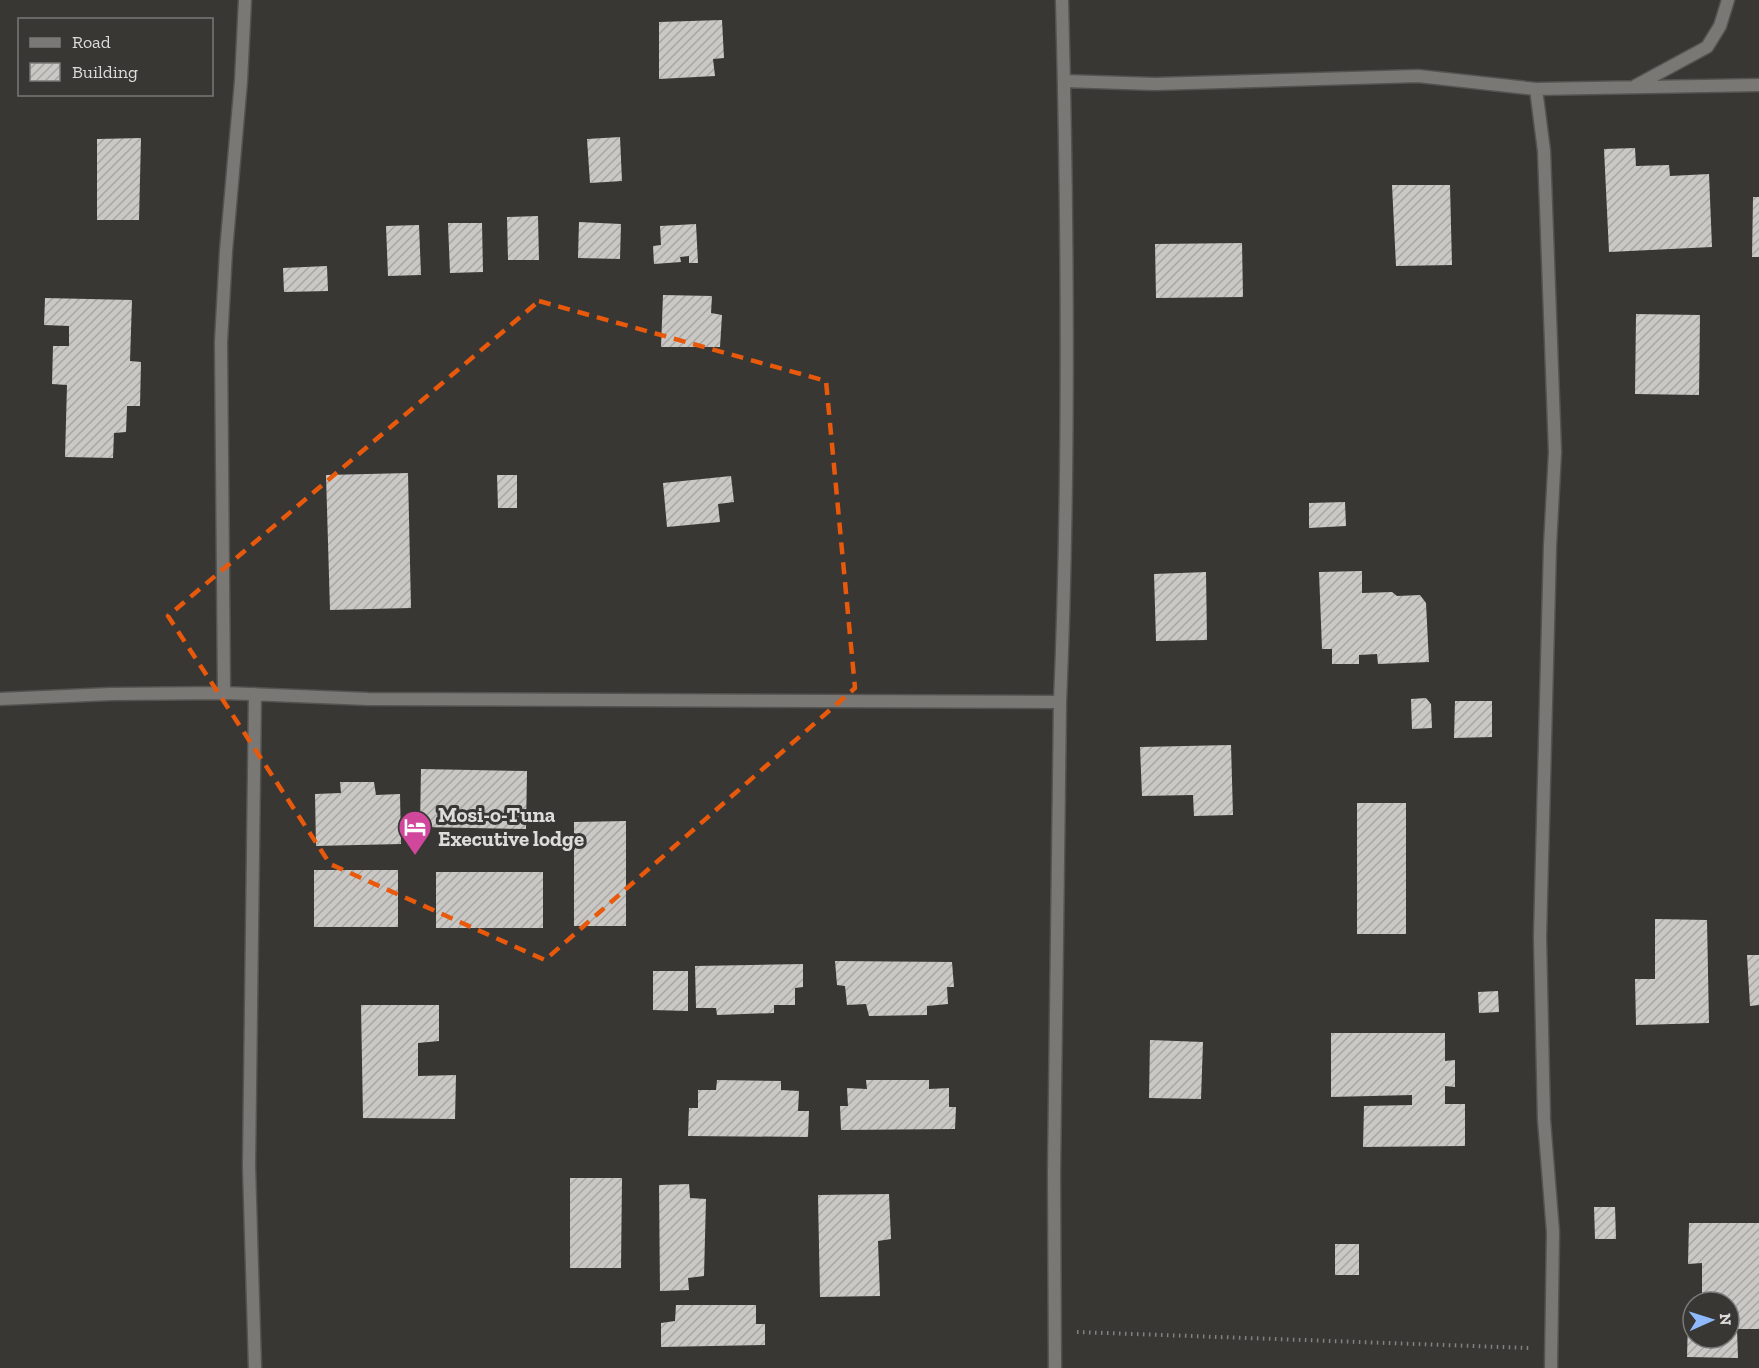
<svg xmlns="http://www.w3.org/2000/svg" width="1759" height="1368" font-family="'Zilla Slab',serif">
  <defs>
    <pattern id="building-hatch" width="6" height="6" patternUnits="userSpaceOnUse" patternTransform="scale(1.5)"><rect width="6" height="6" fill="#c9c8c4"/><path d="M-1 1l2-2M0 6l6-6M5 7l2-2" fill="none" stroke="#a7a6a4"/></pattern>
  </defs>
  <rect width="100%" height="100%" fill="#383734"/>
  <!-- building -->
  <path fill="url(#building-hatch)" d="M722,20L724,58L713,59L715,76L659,79V22Z
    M620,137L622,181L590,183L587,139Z
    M141,138L139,220H97V139Z
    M1635,148L1636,166L1669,165L1670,176L1709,174L1712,247L1609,252L1604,149Z
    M1392,185H1450L1452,265L1396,266Z
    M1753,197H1759V257H1752Z
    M538,216L539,260H508L507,217Z
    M579,222L621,224L620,259L578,258Z
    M448,223H482L483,272L450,273Z
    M696,224L698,263H689V256L680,257L681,262L654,264L653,246L661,245L660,226Z
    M419,225L421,275L388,276L386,226Z
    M1242,243L1243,297L1156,298L1155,244Z
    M327,266L328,291L284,292L283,268Z
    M663,295L712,296L711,313L722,315L720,347H661Z
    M45,298L132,300L130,361L141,362L140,406H127L126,432L114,433L113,458L65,457L67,385L52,384L53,346H69V326L44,325Z
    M1636,314L1700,315L1699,395L1635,394Z
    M408,473L411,608L330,610L326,475Z
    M497,475H517V508H498Z
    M731,476L734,502L718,504L720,522L667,527L663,483Z
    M1345,502L1346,526L1309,528V503Z
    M1362,571V593L1392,592L1397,596L1420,595L1426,603L1429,662L1378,664L1377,654L1359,655V664H1332V649H1322L1319,572Z
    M1206,572L1207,640L1156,641L1154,574Z
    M1426,698L1431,704L1432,728L1412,729L1411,699Z
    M1455,701H1492V737L1454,738Z
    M1231,745L1233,815L1194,816L1193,795L1142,796L1140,747Z
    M421,769L527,771L526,829L420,827Z
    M340,782H374L376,795L400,794L401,844L316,846L315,794L341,793Z
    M1357,803H1406V934H1357Z
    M626,821V926H574V822Z
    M314,870H398V927H314Z
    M436,872H543V928H436Z
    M1655,919L1707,920L1709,1023L1636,1025L1635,979H1655Z
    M1747,955H1759V1005L1750,1006Z
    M835,961L952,962L954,987H947L948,1004L927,1006V1015L869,1016L866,1004L847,1005L845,986L837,985Z
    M803,964V987L795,988V1005H774V1013L717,1015L716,1008H696L695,966Z
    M653,971H688V1011L653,1010Z
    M1498,991L1499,1012L1479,1013L1478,992Z
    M361,1005H439V1041L418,1043V1076L456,1075L455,1119L363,1118Z
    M1331,1033H1445V1061L1455,1060V1087L1445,1086V1104H1465V1146L1363,1147L1364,1106L1412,1105V1095L1331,1097Z
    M1150,1040L1203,1042L1201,1099L1149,1098Z
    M717,1080L781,1081V1090L799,1091L798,1111H809L808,1137L688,1136L689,1108H698V1090H716Z
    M866,1080H929V1089L949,1088V1107H956L955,1129L841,1130L840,1106H848L847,1088L867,1089Z
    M570,1178H622L621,1268H570Z
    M689,1184L690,1198L706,1199L704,1276L688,1278L689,1290L660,1291L659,1185Z
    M889,1194L891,1239L878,1241L880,1296L820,1297L818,1195Z
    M1594,1207H1615L1616,1239H1595Z
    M1689,1223H1759V1329H1737L1738,1358L1687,1357L1688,1319H1693V1338H1729V1302H1702V1263L1688,1264Z
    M1335,1244H1359V1275H1335Z
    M676,1305H756V1324H765V1345L661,1347V1323L675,1321Z"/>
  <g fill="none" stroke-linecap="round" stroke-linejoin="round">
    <defs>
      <path id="street" d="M1064,81L1155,84L1418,76L1536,89L1759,85
        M1635,86L1707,47L1720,26L1728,0
        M1536,89L1544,151L1555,452L1550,546L1540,937L1544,1120L1553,1232L1551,1368
        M224,693L221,342L226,251L241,81L245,0
        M0,699L111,694L224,693L368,699L1060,702C1070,468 1068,234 1062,0
        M255,1368L249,1166L255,694
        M1055,1368L1054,1174L1060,702"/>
    </defs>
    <!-- street casing -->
    <use href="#street" stroke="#545351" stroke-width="15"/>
    <!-- path -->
    <path stroke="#838280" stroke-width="4" stroke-dasharray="1.5 4.5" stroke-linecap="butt" d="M1077,1332L1529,1348"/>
    <!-- street -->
    <use href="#street" stroke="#797874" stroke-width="12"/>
  </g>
  <!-- marked area -->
  <path fill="none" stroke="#e8590c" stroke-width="4.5" stroke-dasharray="12 8" stroke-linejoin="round" d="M539,301L826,381L855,688L545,960L330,864L168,616Z"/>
  <!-- icons -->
  <defs>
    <symbol id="hotel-pin" viewBox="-11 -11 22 30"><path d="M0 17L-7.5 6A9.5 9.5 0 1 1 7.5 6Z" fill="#d1479c" stroke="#383734"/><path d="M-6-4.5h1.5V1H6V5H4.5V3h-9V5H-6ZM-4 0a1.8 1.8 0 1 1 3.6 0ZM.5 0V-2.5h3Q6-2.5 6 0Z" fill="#fff"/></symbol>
  </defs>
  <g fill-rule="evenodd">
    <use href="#hotel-pin" x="396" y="808" width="38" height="52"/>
  </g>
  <g text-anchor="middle" stroke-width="6" stroke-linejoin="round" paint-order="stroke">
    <!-- poi labels -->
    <g font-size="21" font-weight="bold" fill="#dddcdb" stroke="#383734" text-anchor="start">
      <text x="438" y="822">Mosi-o-Tuna<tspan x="438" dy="24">Executive lodge</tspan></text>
    </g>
  </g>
  <!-- legend -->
  <rect x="18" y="18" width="195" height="78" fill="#383734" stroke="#7a7977" stroke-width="1.5"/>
  <rect x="30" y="38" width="30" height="9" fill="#797874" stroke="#7a7977" stroke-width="1.5"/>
  <text x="72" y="48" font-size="18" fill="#dddcdb">Road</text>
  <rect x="30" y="63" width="30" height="18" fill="url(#building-hatch)" stroke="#7a7977" stroke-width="1.5"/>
  <text x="72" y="78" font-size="18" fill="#dddcdb">Building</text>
  <!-- north arrow -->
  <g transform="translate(1711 1320) rotate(87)"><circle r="28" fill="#383734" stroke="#7a7977" stroke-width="1.5"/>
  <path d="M0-4.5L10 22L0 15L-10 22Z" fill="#8eb9fc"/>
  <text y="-9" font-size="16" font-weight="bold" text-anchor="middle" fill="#dddcdb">N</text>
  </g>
</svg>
